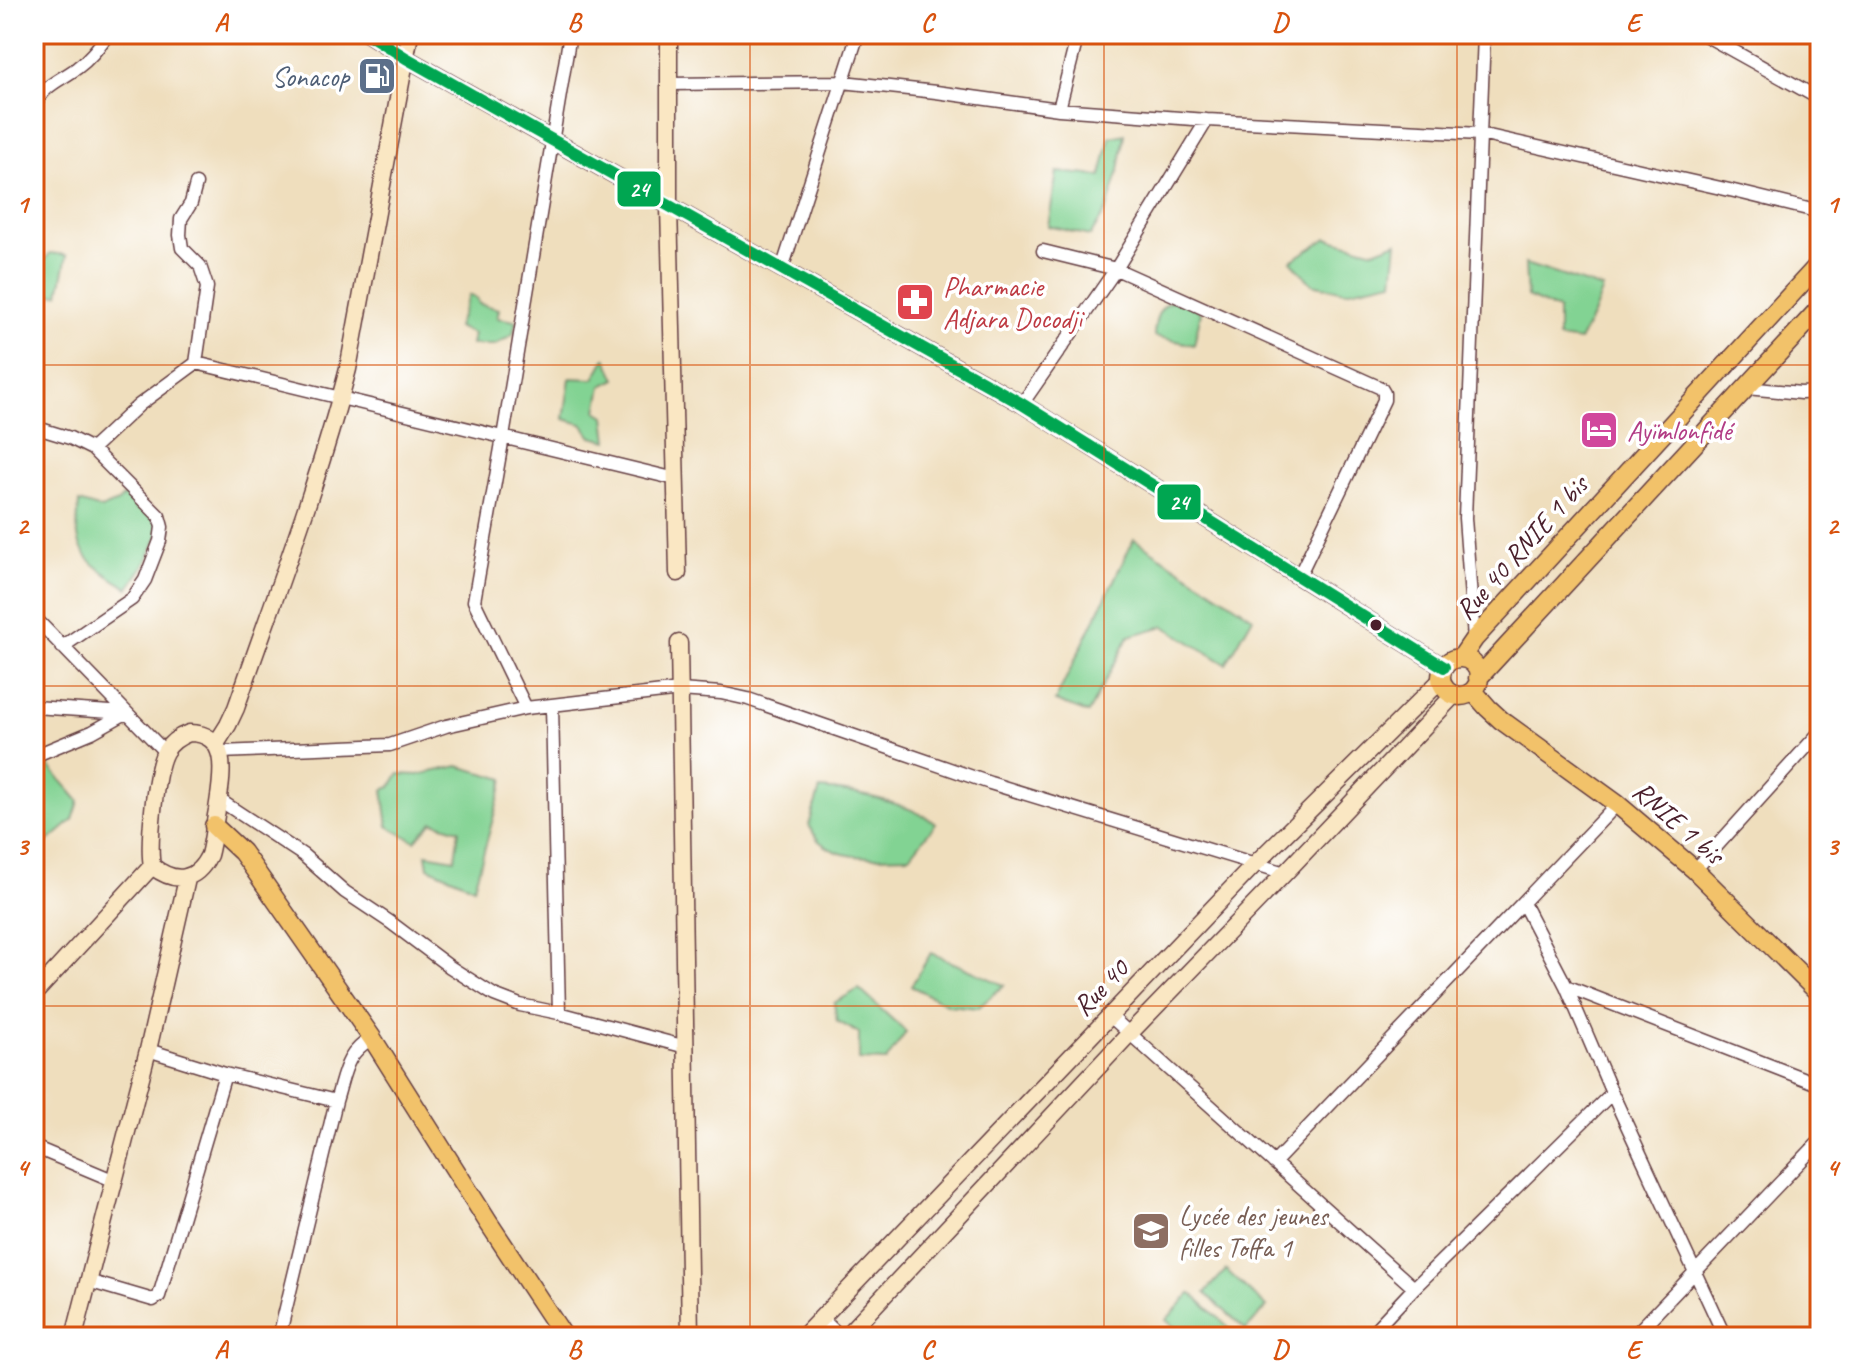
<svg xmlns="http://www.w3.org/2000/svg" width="1854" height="1371" font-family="Caveat,sans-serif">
  <rect width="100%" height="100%" fill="#fff"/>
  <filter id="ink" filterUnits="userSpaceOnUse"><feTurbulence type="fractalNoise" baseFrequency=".0125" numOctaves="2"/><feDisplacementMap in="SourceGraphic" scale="16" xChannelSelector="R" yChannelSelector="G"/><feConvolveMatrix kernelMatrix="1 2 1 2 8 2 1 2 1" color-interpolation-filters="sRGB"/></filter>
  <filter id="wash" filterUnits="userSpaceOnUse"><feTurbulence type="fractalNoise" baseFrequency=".006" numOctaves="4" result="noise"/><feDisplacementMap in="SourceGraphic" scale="32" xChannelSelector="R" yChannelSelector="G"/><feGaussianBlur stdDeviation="1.8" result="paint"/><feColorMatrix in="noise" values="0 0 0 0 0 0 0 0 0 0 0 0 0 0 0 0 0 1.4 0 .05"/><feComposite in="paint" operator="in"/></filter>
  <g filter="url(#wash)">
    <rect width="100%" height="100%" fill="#efdebd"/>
    <!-- green -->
    <path fill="#82d393" stroke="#66795f" stroke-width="2" d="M1125,134L1119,170L1107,209L1090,236L1048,226L1057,172L1101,176L1110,137Z
      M1327,238L1374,251L1397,242L1393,281L1345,291L1312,284L1291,261Z
      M50,253L67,255L59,294L46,295L34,291V260H45Z
      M1525,264L1603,289L1593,315L1579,341L1558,338V310L1527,297Z
      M469,295L477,299L479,304L499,309L497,318L516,321L513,334L495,345H471L473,334L457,327Z
      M1178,298L1201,312L1194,345L1154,336C1155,317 1159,304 1178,298Z
      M606,358L616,379L602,386L597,411L605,416L608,441L592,437L582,424L564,419L570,378L594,379Z
      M131,489L162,527L147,561L129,588C114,580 87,563 81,547C75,533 78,516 79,502L101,509L118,502Z
      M1134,539L1253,617L1226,664L1164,626L1129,636L1088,713L1055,701Z
      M37,752L79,801L73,820L45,844L34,841L36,797L34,796V753Z
      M458,766L504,779L474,887L428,867L426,854L455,859L459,830L433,822L415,841L388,826L383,790L391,787L398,774L418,775Z
      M820,789C858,792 904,802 936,823L910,856C881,856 842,863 819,841C815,837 812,830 809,825Z
      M931,953L1004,985L978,1008L948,1005L911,986Z
      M859,989L906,1032L886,1061L859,1060V1033L837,1021L834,1003Z
      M1226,1270L1267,1307L1246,1330L1205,1293Z
      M1191,1293L1240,1337H1185L1166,1320Z"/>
  </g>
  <g filter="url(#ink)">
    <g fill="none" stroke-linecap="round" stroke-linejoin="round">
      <defs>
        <path id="street" d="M1703,34L1820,99
          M670,84L843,82L936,92L1059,109L1207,120L1480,134L1734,191L1820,212
          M34,106C45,84 58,82 77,68C90,59 99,46 108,34
          M1059,109L1078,34
          M1043,251L1116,269L1381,388L1384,393V400L1299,576
          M782,269L858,34
          M196,363L676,479
          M1746,388L1801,393L1820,392
          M1022,404L1116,269L1207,120
          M34,427L70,438L92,449L159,516L162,527L160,541L145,580L132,599L62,647
          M92,449L139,405L196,363L207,287L200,266L182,248L180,235L181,219L191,203L196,184
          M34,617L165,752
          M1474,639L1465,518L1484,34
          M552,706L559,1013
          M34,707L126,713
          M526,708L474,601L503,437L570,34
          M220,752L390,745L446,726L526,708L680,690L721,693L748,699L990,783L1285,873
          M34,756L92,732L126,713
          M218,799L303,855L345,892L390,922L450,967L494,995L520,1005L559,1013L686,1047
          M1695,870L1820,732
          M1523,903L1566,986L1612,1093L1725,1337
          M1566,986L1820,1085
          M1109,1015L1414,1288
          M148,1050L225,1074L336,1101
          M34,1147L115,1181
          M1274,1163L1617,804
          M88,1281L153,1300L159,1296L225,1074
          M821,1318L841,1337
          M279,1337L336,1101C345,1072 345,1054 372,1038
          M1368,1337L1414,1288L1612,1093
          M1633,1337L1820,1141"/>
        <path id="secondary" d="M368,34L406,58L1022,404L1444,667
          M669,34V206L678,573
          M679,643L690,1337
          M189,733C233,733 221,781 217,810C214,825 213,840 209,855C196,882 175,884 152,866C148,845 155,770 165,752C170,743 178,737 189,733Z
          M216,744L228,725L236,708C275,596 318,484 348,369L410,34
          M34,994L152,866
          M74,1337L148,1050L187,879
          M803,1337L1255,864L1441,680
          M845,1337L1130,1033L1285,873L1454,695"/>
        <path id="primary" d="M1461,658L1474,639L1820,263
          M1441 677a19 19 0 1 1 38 0a19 19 0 1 1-38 0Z
          M1478,678L1820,308
          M1473,691L1488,708L1501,720L1617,804L1695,870L1820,994
          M214,826L242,852L252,866L372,1038L488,1222L564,1337"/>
      </defs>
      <!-- street casing -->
      <use href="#street" stroke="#633c41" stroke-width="15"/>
      <!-- secondary casing -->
      <use href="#secondary" stroke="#633c41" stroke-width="19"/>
      <!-- primary casing -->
      <use href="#primary" stroke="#633c41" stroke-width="21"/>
      <!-- street -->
      <use href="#street" stroke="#fff" stroke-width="12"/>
      <!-- secondary -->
      <use href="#secondary" stroke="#fae7c3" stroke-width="16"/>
      <!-- primary -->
      <use href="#primary" stroke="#f2c26a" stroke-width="18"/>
      <defs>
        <path id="bus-1" d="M368,34L406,58L1022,404L1444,667"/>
      </defs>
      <!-- bus-1 casing -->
      <use href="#bus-1" stroke="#fff" stroke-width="18"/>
      <!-- bus-1 -->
      <use href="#bus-1" stroke="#00a651" stroke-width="12"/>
    </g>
  </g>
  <!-- grid -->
  <path fill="none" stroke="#d8530f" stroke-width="2" stroke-opacity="0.55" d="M397,34V1337M750,34V1337M1104,34V1337M1457,34V1337M34,365H1820M34,686H1820M34,1006H1820"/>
  <!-- icons -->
  <defs>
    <symbol id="fuel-square" viewBox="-11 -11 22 22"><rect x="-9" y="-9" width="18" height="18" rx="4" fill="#5c6f8a" stroke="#fff"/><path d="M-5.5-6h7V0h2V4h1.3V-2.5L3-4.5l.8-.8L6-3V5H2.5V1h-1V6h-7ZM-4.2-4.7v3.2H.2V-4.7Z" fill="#fff"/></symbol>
    <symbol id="pharmacy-square" viewBox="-11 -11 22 22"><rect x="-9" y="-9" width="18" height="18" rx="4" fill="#e0444e" stroke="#fff"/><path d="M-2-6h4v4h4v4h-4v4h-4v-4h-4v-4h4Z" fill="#fff"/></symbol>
    <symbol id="hotel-square" viewBox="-11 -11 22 22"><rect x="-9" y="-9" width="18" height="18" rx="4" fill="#d1479c" stroke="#fff"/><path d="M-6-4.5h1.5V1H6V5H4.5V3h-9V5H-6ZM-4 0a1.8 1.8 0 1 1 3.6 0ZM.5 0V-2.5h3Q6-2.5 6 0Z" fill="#fff"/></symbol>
    <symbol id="school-square" viewBox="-11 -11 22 22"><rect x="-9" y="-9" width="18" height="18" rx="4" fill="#8d6e63" stroke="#fff"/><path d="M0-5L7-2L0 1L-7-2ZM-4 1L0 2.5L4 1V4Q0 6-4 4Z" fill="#fff"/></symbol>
  </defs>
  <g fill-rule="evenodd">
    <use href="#fuel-square" x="355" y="54" width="44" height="44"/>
    <use href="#pharmacy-square" x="893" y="280" width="44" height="44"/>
    <use href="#hotel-square" x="1577" y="408" width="44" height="44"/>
    <use href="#school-square" x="1129" y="1209" width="44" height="44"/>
  </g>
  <!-- markers -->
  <circle fill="#4a1f2b" stroke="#fff" stroke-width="3" cx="1376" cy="625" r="7"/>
  <g text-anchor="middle" stroke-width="7" stroke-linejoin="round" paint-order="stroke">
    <!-- service labels -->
    <g font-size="28" fill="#4e5e75" stroke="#fff" text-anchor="end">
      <text x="349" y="86">Sonacop</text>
    </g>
    <!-- health labels -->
    <g font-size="28" fill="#be3a42" stroke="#fff" text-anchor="start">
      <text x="943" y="296">Pharmacie<tspan x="943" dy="32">Adjara Docodji</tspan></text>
    </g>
    <!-- hotel labels -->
    <g font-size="28" fill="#b23c85" stroke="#fff" text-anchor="start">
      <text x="1627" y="440">Ayïmlonfidé</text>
    </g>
    <!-- street labels -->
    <g font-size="28" fill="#4a1f2b" stroke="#fff">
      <text transform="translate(1521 547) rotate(-48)" y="10">Rue 40 RNIE 1 bis</text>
      <text transform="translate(1679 822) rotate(41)" y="10">RNIE 1 bis</text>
      <text transform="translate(1100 987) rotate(-46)" y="10">Rue 40</text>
    </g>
    <!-- education labels -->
    <g font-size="28" fill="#785e54" stroke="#fff" text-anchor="start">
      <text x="1179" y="1225">Lycée des jeunes<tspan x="1179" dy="32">filles Toffa 1</tspan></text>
    </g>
  </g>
  <g stroke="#fff" stroke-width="3">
    <rect x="616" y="170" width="46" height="38" rx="8" fill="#00a651"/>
    <rect x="1156" y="483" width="46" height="38" rx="8" fill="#00a651"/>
  </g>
  <g font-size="22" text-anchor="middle" font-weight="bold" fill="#fff">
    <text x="639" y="197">24</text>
    <text x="1179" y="510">24</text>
  </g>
  <!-- margin -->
  <rect width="1854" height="1371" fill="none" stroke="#fff" stroke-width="88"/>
  <rect x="44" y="44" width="1766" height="1283" fill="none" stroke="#d8530f" stroke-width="3"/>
  <g font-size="26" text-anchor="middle" font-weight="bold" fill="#d8530f">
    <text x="221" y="31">A</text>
    <text x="574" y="31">B</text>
    <text x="927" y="31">C</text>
    <text x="1280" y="31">D</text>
    <text x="1633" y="31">E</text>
    <text x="22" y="213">1</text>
    <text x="1832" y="213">1</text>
    <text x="22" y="534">2</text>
    <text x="1832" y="534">2</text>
    <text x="22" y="855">3</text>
    <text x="1832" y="855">3</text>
    <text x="22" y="1176">4</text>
    <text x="1832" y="1176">4</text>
    <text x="221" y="1358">A</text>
    <text x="574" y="1358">B</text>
    <text x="927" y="1358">C</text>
    <text x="1280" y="1358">D</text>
    <text x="1633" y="1358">E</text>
  </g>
</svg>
